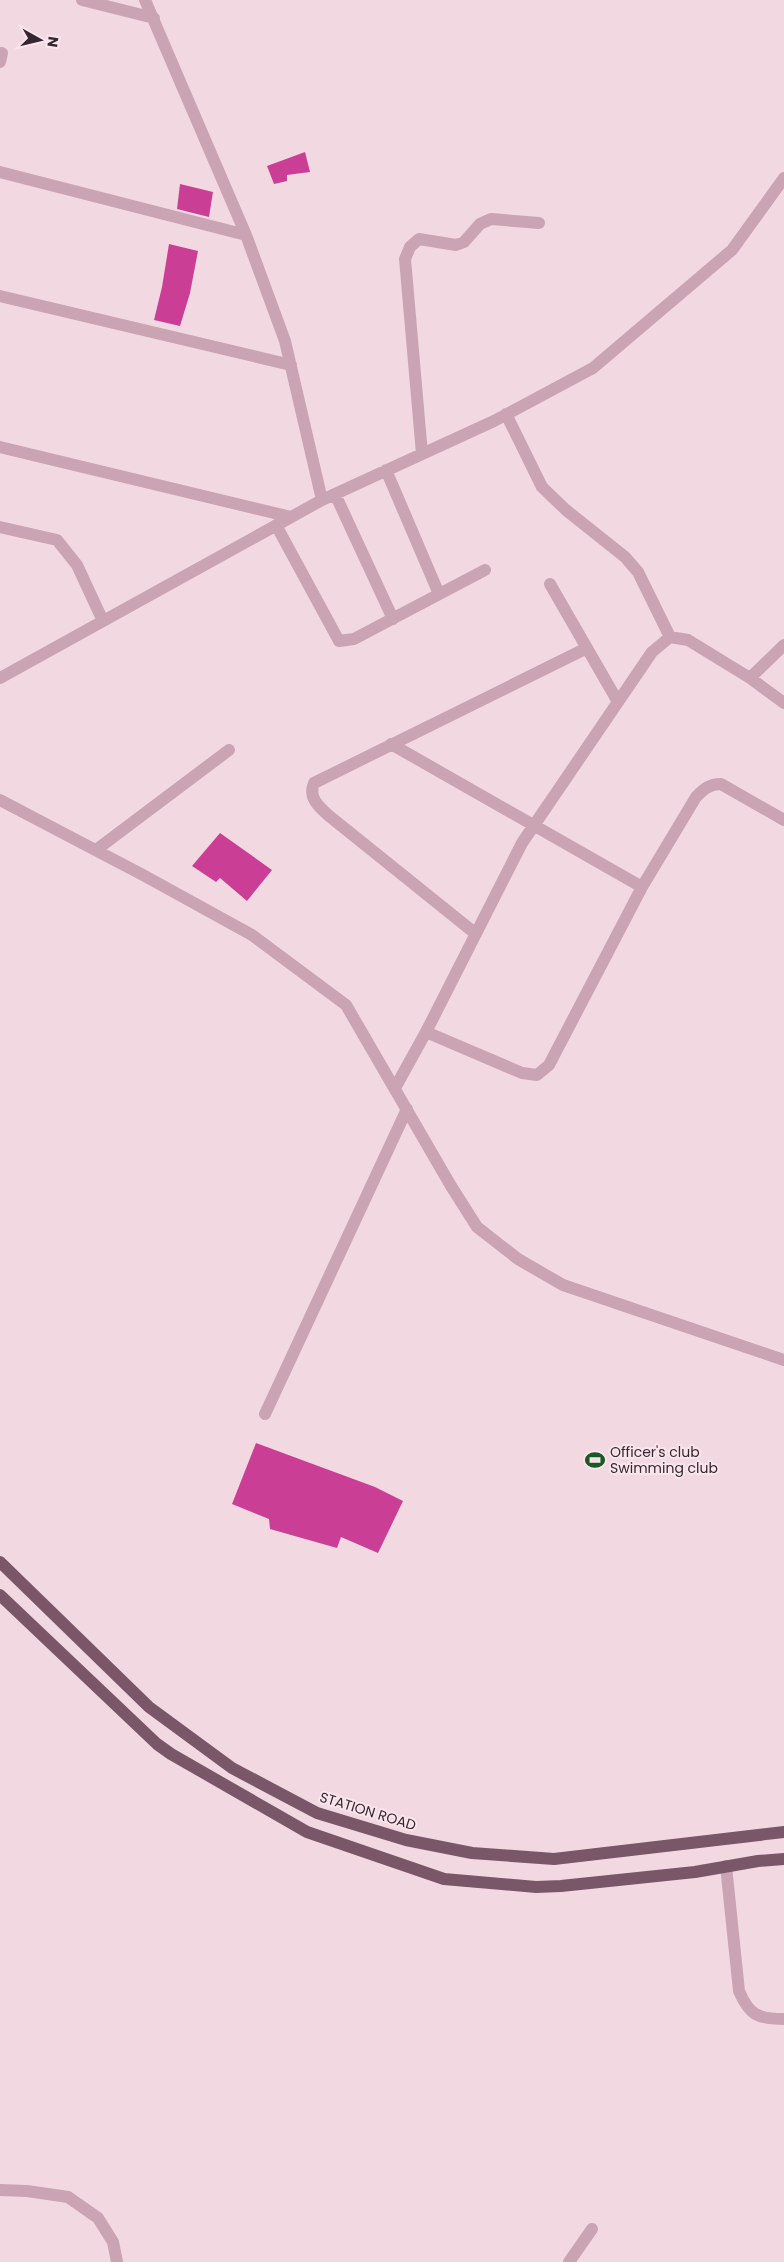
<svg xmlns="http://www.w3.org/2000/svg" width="784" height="2262" font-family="Poppins,sans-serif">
  <rect width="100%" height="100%" fill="#f2d9e1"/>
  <!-- building -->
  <path fill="#cb3e96" d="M305,152L310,172L287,175V181L274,184L267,166Z
    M180,184L213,192L209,217L177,209Z
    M169,244L198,251L190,293L180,326L154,320L162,287Z
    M220,833L272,870L247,901L220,878L216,882L192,866Z
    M256,1443L375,1487L403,1501L378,1553L341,1537L337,1548L270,1529L269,1519L232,1504Z"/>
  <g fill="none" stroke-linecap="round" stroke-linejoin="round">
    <!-- minor -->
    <path stroke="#cba4b4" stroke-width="12" d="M82,0L154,18
      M145,0L246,235L285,341L322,500
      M0,62L2,53
      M0,172L246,235
      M0,296L291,365
      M506,414L542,487L566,510L625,557L638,572L670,637
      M0,447L291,517
      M422,454L405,259L410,247L419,239L456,245L464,242L480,224L491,219L539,223
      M386,470L439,594
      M335,494L393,619
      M276,525L339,641L354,639L485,570
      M0,527L57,540L77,565L103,621
      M550,584L618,702
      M0,678L322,500L494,421L593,368L732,250L784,178
      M750,678L784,703
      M391,744L642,887
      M0,800L143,875L252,935L346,1005L451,1186L477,1227L518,1259L563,1285L784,1360
      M96,850L229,750
      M476,934L328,815C318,806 308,797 314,783L587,648
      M426,1032L522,1073L537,1075L549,1065L642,887L696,797C704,789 709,784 721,784L784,820
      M395,1088L426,1032L522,843L652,652L670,637L688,640L750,678L784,645
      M265,1414L407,1109
      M726,1866L739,1991C749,2015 758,2019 784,2019
      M0,2190L27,2191L68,2197L98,2218L113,2242L117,2262
      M569,2262L592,2229"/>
    <!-- major -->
    <path stroke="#795769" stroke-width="12" d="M0,1562L149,1707L232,1768L317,1813L406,1840L472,1853L554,1859L784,1832
      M0,1595L157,1744L171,1754L307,1832L444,1879L536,1887L561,1886L695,1872L758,1861L784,1859"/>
  </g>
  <!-- icons -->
  <defs>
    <symbol id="stadium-bare" viewBox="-9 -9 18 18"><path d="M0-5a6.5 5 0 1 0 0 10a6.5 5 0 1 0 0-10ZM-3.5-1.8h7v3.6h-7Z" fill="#1a5927" stroke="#fae5ec" stroke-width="2.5" paint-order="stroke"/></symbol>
  </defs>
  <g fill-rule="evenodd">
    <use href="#stadium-bare" x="581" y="1446" width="28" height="28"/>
  </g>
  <g text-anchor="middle" stroke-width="4" stroke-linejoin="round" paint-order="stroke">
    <!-- poi labels -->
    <g font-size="14" fill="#36262f" stroke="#fae5ec" text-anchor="start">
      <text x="610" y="1457">Officer's club<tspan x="610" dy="16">Swimming club</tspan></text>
    </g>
    <!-- street labels -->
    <g font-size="14" fill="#36262f" stroke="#fae5ec">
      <text transform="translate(368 1811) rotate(17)" y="5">STATION ROAD</text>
    </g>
  </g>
  <!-- north arrow -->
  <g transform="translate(40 40) rotate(98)" stroke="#fae5ec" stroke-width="4" paint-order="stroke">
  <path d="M0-4L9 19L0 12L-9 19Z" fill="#36262f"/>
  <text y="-8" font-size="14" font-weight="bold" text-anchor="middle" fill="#36262f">N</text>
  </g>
</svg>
